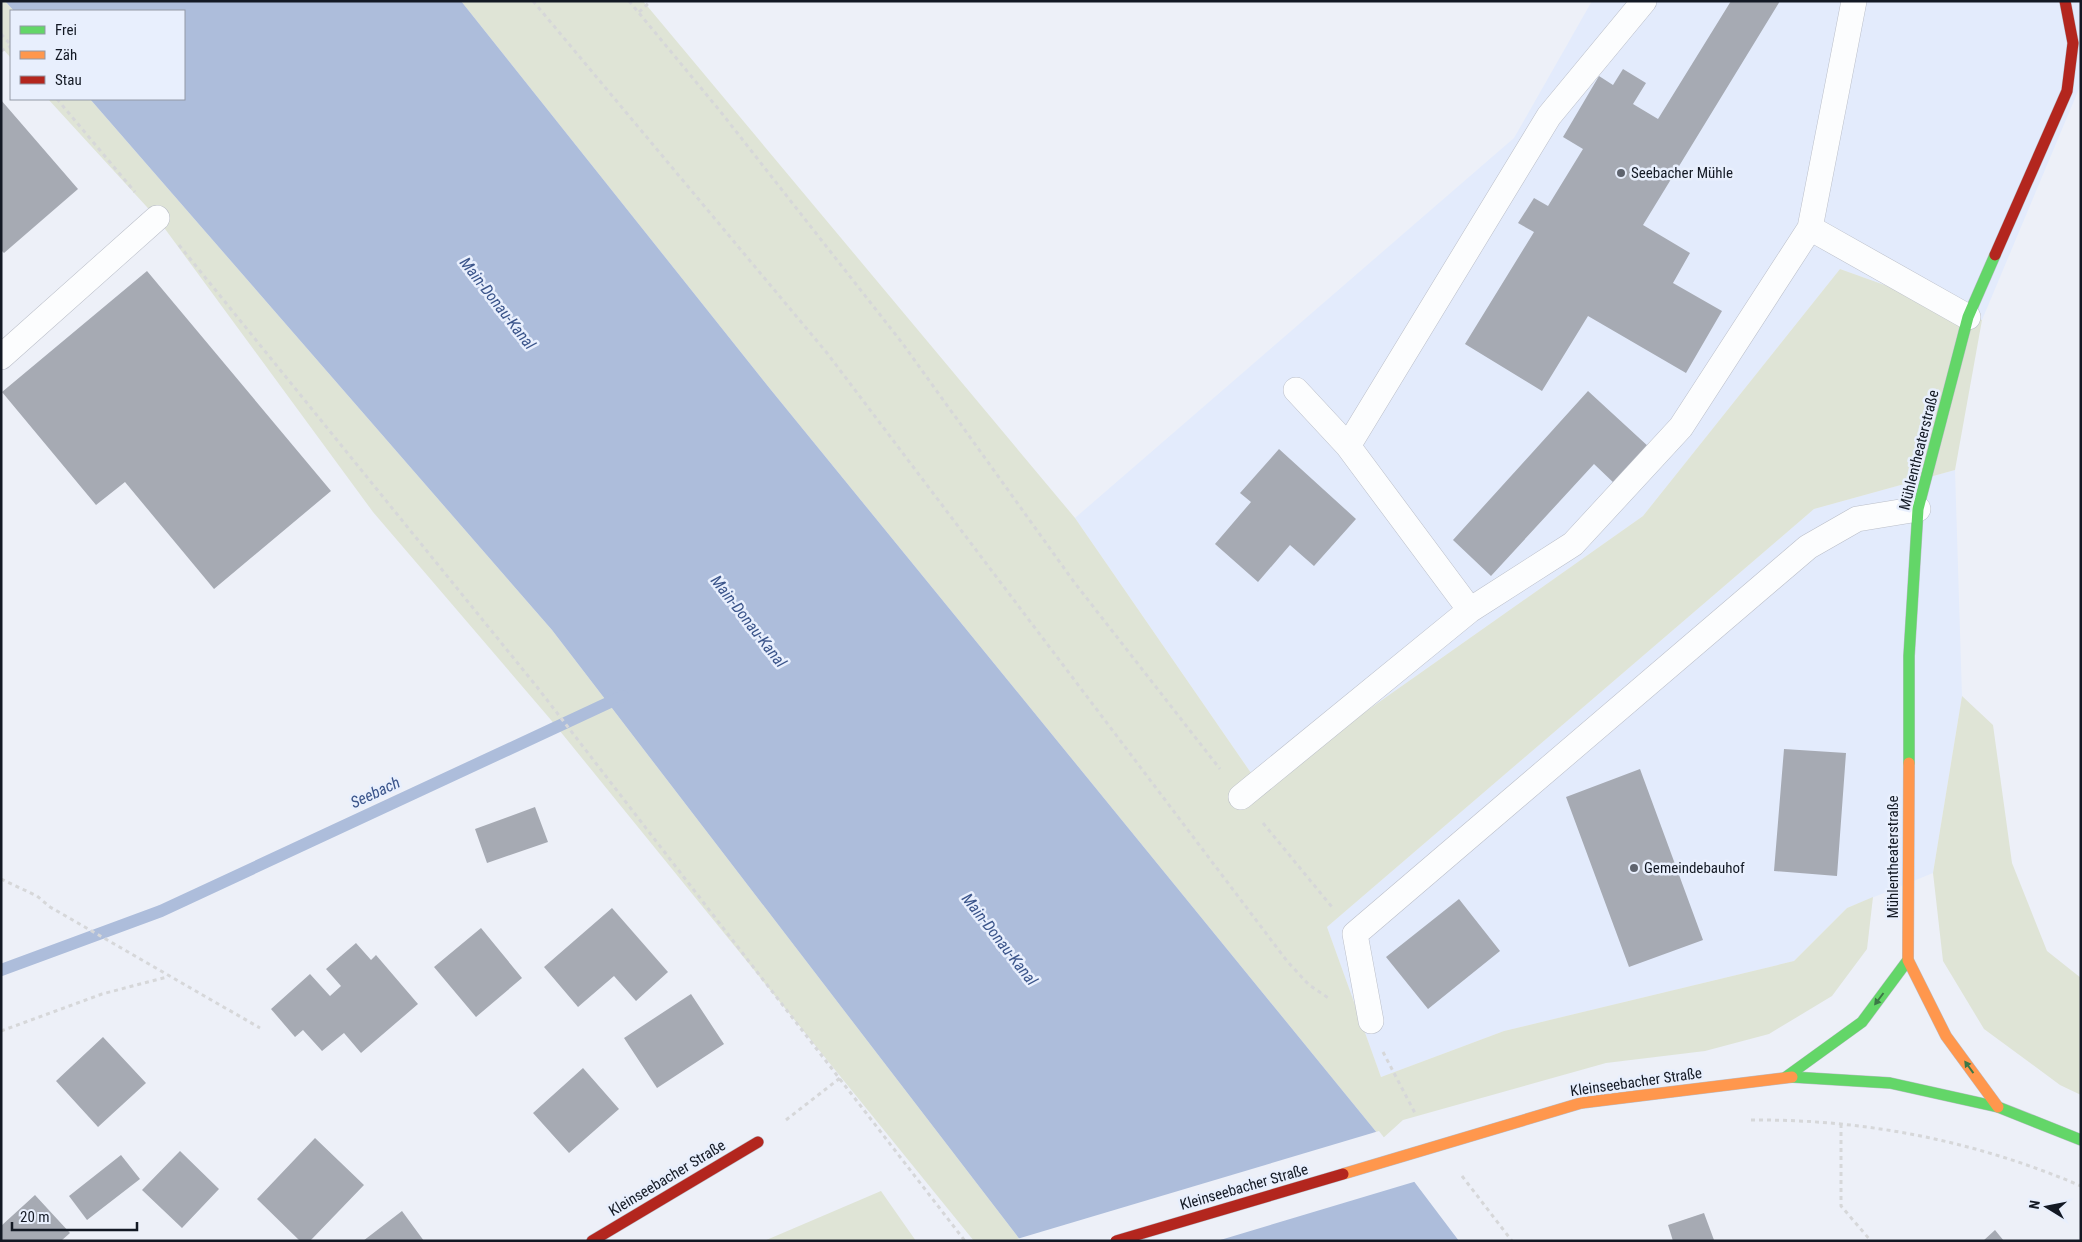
<svg xmlns="http://www.w3.org/2000/svg" width="2082" height="1242" font-family="'Roboto Condensed',sans-serif">
  <rect width="100%" height="100%" fill="#edf0f8"/>
  <!-- built -->
  <path fill="#e3ebfc" d="M1592,1H2081V84L1982,320L1840,269L1643,516L1260,786L1075,518L1514,138Z
    M1955,470L1962,696L1933,873L1847,908L1794,961L1504,1031L1381,1077L1327,927L1814,509Z"/>
  <!-- green -->
  <path fill="#dfe4d6" d="M1,1H5L14,11H11V58L1,47Z
    M461,1H643L1075,518L1260,786L1643,516L1840,269L1982,320L1955,470L1814,509L1327,927L1381,1077L1504,1031L1794,961L1847,908L1873,897L1867,949L1832,996L1769,1034L1705,1051L1606,1063L1403,1120L1382,1139L771,390Z
    M48,99H90L552,630L1021,1241H974L551,720L373,512L157,218Z
    M1962,696L1993,725L2012,863L2047,951L2081,978V1095L2060,1085L1984,1029L1943,961L1933,873Z
    M881,1191L916,1241H764Z"/>
  <!-- water -->
  <path fill="#adbddb" d="M5,1H461L771,390L1382,1139L1459,1241H1021L552,630L90,99H184V11H14Z"/>
  <!-- pier -->
  <path fill="#edf0f8" d="M1379,1131L1417,1181L1217,1241L1017,1239Z"/>
  <g fill="none" stroke-linecap="round" stroke-linejoin="round">
    <!-- stream -->
    <path stroke="#adbddb" stroke-width="12" d="M1,970L161,911L623,696"/>
  </g>
  <!-- building -->
  <path fill="#a6aab3" d="M1731,1H1780L1643,225L1690,253L1673,283L1722,311L1686,373L1588,316L1542,391L1465,344L1534,232L1518,223L1534,198L1548,206L1583,149L1563,137L1599,76L1613,85L1623,69L1646,83L1633,104L1658,119Z
    M1,100L78,189L4,253L1,250Z
    M147,271L331,491L214,589L125,482L96,505L2,392Z
    M1588,391L1650,448L1616,485L1594,464L1491,576L1453,540Z
    M1279,449L1356,519L1314,566L1290,545L1258,582L1215,544L1251,502L1240,493Z
    M1784,749L1846,753L1837,876L1774,871Z
    M1640,769L1703,940L1629,967L1566,797Z
    M535,807L548,842L487,863L475,829Z
    M1459,899L1500,951L1428,1009L1386,957Z
    M612,908L668,972L636,1001L614,976L578,1007L544,967Z
    M481,928L522,978L476,1017L434,967Z
    M356,943L371,960L376,955L418,1004L361,1053L344,1033L322,1051L303,1030L295,1037L271,1009L310,974L330,996L341,986L326,969Z
    M691,994L724,1044L657,1088L624,1038Z
    M103,1037L146,1083L98,1127L56,1081Z
    M583,1068L619,1109L569,1153L533,1113Z
    M315,1138L364,1185L310,1241H300L257,1199Z
    M180,1151L219,1189L182,1228L142,1190Z
    M121,1155L140,1179L87,1220L69,1196Z
    M35,1195L70,1233L61,1241H1V1226Z
    M402,1211L424,1241H363Z
    M1704,1213L1714,1240L1673,1241L1668,1225Z
    M1995,1230L2004,1241H1983Z"/>
  <g fill="none" stroke-linecap="round" stroke-linejoin="round">
    <defs>
      <path id="lane" d="M1854,1L1810,228L1968,317
        M1,357L157,218
        M1348,446L1549,116L1644,1
        M1470,610L1573,544L1681,427L1810,228
        M1241,797L1470,610L1348,446L1296,390
        M1371,1021L1355,934L1808,547L1857,519L1918,509"/>
      <path id="fast" d="M1909,763V656L1918,509L1968,317L1995,255
        M1786,1077L1862,1022L1908,960
        M1792,1077L1890,1083L1998,1107L2081,1140"/>
      <path id="slow" d="M1909,763L1908,960L1946,1036L1998,1107
        M1581,1103L1792,1077"/>
      <path id="jam" d="M1995,255L2067,91L2073,43L2065,1
        M592,1241L758,1142"/>
    </defs>
    <!-- lane casing -->
    <use href="#lane" stroke="#babec8" stroke-width="26"/>
    <!-- fast casing -->
    <use href="#fast" stroke="#babec8" stroke-width="12"/>
    <!-- slow casing -->
    <use href="#slow" stroke="#babec8" stroke-width="12"/>
    <!-- jam casing -->
    <use href="#jam" stroke="#babec8" stroke-width="12"/>
    <!-- path -->
    <path stroke="#d6d7d9" stroke-width="3" stroke-dasharray="4 4" stroke-linecap="butt" d="M533,1L827,353L1287,961L1309,985L1330,999
      M629,1L720,111L903,344L1074,582L1220,769
      M639,12L651,1
      M1,34L11,45
      M1,51L11,46
      M57,99L135,192
      M179,245L537,687L965,1241
      M1263,823L1332,907
      M1,879L37,896L50,907L260,1028
      M1,1031L102,994L167,977
      M1383,1052L1416,1115
      M786,1120L840,1078
      M1751,1120C1865,1119 1976,1141 2081,1186
      M1841,1124V1206L1871,1241
      M1462,1176L1512,1241"/>
    <!-- lane -->
    <use href="#lane" stroke="#fcfdfe" stroke-width="25"/>
    <!-- fast -->
    <use href="#fast" stroke="#63d668" stroke-width="11"/>
    <!-- slow -->
    <use href="#slow" stroke="#ff974d" stroke-width="11"/>
    <!-- jam -->
    <use href="#jam" stroke="#b3261e" stroke-width="11"/>
    <defs>
      <path id="slow-bridge" d="M1343,1174L1581,1103"/>
      <path id="jam-bridge" d="M1116,1241L1343,1174"/>
    </defs>
    <!-- slow-bridge casing -->
    <use href="#slow-bridge" stroke="#babec8" stroke-width="12" stroke-linecap="butt"/>
    <!-- jam-bridge casing -->
    <use href="#jam-bridge" stroke="#babec8" stroke-width="12" stroke-linecap="butt"/>
    <!-- slow-bridge -->
    <use href="#slow-bridge" stroke="#ff974d" stroke-width="11"/>
    <!-- jam-bridge -->
    <use href="#jam-bridge" stroke="#b3261e" stroke-width="11"/>
  </g>
  <!-- one-way arrows -->
  <defs><path id="oneway-solid" d="M-6-.8H1V-3.2L6.5 0L1 3.2V.8H-6Z" transform="scale(1.25)"/></defs>
  <g fill="#3b7846">
    <use href="#oneway-solid" transform="translate(1879 999) rotate(127)"/>
    <use href="#oneway-solid" transform="translate(1969 1067) rotate(-126)"/>
  </g>
  <!-- markers -->
  <g fill="#5f646e" stroke="#e8effd" stroke-width="2">
    <circle cx="1621" cy="173" r="5"/>
    <circle cx="1634" cy="868" r="5"/>
  </g>
  <g text-anchor="middle" stroke-width="5" stroke-linejoin="round" paint-order="stroke">
    <!-- poi labels -->
    <g font-size="15" fill="#131924" stroke="#e8effd" text-anchor="start">
      <text x="1631" y="178">Seebacher Mühle</text>
      <text x="1644" y="873">Gemeindebauhof</text>
    </g>
    <!-- street labels -->
    <g font-size="15" fill="#131924" stroke="#e8effd">
      <text transform="translate(1919 450) rotate(-76)" y="5">Mühlentheaterstraße</text>
      <text transform="translate(1893 857) rotate(-90)" y="5">Mühlentheaterstraße</text>
      <text transform="translate(1636 1082) rotate(-8)" y="5">Kleinseebacher Straße</text>
      <text transform="translate(667 1178) rotate(-31)" y="5">Kleinseebacher Straße</text>
      <text transform="translate(1244 1187) rotate(-16)" y="5">Kleinseebacher Straße</text>
    </g>
    <!-- water labels -->
    <g font-size="16" font-style="italic" fill="#3a548a" stroke="#e8effd">
      <text transform="translate(498 303) rotate(52)" y="6">Main-Donau-Kanal</text>
      <text transform="translate(749 621) rotate(52)" y="6">Main-Donau-Kanal</text>
      <text transform="translate(375 792) rotate(-25)" y="6">Seebach</text>
      <text transform="translate(1000 939) rotate(52)" y="6">Main-Donau-Kanal</text>
    </g>
  </g>
  <!-- border -->
  <rect width="2082" height="1242" fill="none" stroke="#131924" stroke-width="5"/>
  <!-- legend -->
  <rect x="10" y="10" width="175" height="90" fill="#e8effd" stroke="#9399a6"/>
  <rect x="20" y="26" width="25" height="8" fill="#63d668" stroke="#9399a6"/>
  <text x="55" y="35" font-size="15" fill="#131924">Frei</text>
  <rect x="20" y="51" width="25" height="8" fill="#ff974d" stroke="#9399a6"/>
  <text x="55" y="60" font-size="15" fill="#131924">Zäh</text>
  <rect x="20" y="76" width="25" height="8" fill="#b3261e" stroke="#9399a6"/>
  <text x="55" y="85" font-size="15" fill="#131924">Stau</text>
  <!-- north arrow -->
  <g transform="translate(2047 1207) rotate(280)" stroke="#e8effd" stroke-width="4" paint-order="stroke">
  <path d="M0-4L9 19L0 12L-9 19Z" fill="#131924"/>
  <text y="-8" font-size="14" font-weight="bold" text-anchor="middle" fill="#131924">N</text>
  </g>
  <!-- scale -->
  <path d="M12 1222v8h125v-8" fill="none" stroke="#131924" stroke-width="2.5"/>
  <text x="20" y="1222" font-size="15" fill="#131924" stroke="#e8effd" stroke-width="4" paint-order="stroke">20 m</text>
</svg>
